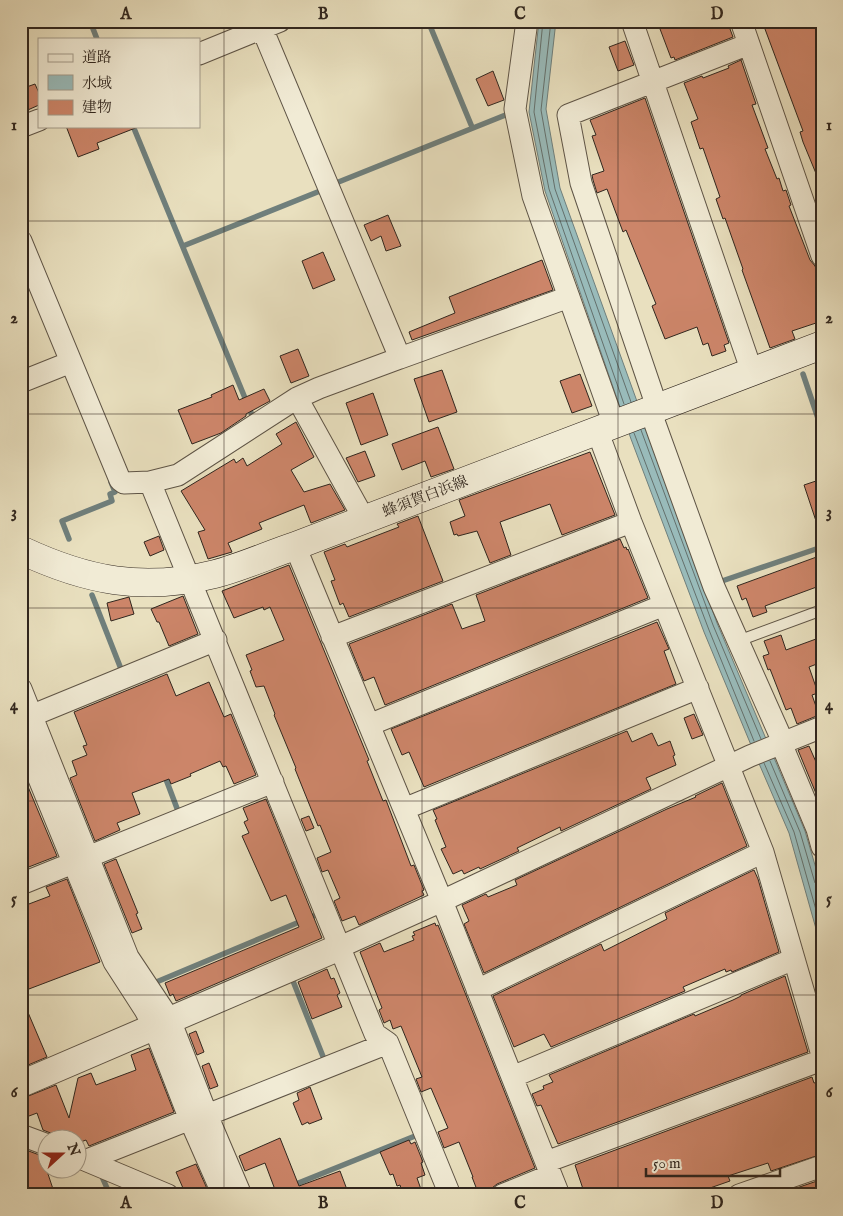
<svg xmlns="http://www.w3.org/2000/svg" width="843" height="1216" font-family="'IM FELL English','Noto Serif JP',serif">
  <rect width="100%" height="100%" fill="#e9e0bf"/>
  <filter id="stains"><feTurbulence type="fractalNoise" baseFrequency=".004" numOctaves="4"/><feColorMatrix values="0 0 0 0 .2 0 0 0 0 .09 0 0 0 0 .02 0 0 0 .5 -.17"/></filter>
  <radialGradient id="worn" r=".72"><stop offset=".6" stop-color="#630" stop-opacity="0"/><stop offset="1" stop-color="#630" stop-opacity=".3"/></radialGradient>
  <!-- water -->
  <path fill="#99bbba" stroke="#6f7f7c" d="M539,21H556L546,109L560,188L717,623L805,831L822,889V950L789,833L751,745L704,632L631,439L545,191L529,112Z"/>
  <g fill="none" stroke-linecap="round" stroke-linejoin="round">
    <!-- shore -->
    <path stroke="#64706c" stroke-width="1" d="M543,21L534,112L549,189L624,404
      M551,21L541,110L555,189L631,402
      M641,430L713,625L761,739
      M634,433L709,630L754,741
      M770,761L800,832L815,883L818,886H822
      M764,763L794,832L822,931"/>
    <!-- stream -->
    <path stroke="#6f7f7c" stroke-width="5.5" d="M90,21L97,39
      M428,21L472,127
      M133,126L252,415
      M336,183L508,114
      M183,246L320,191
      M803,374L822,430
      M69,539L62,521L112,501L110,494L115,492L111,482
      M722,581L822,547
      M92,595L121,669
      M164,774L178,811
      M293,981L324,1059
      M154,983L316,915
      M103,1179L110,1195
      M291,1186L415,1136
      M270,1195L283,1190"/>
  </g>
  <!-- building -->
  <path fill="#cc8569" stroke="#30261e" d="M657,21H727L733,37L675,60L674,57L671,58Z
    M762,21H822V188L803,142L800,132L803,131Z
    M625,41L634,65L618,71L609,47Z
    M741,60L756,104L752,105L768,148L765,149L777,179L779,178L783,191L786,190L791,205L789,206L810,260L815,266L822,284V321L792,331L795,339L770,348L742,270L743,269L725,218L723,219L716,199L720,197L703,148L700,149L691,122L698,119L684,83L702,76L703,78L729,68L728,66Z
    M493,71L504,100L488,106L476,79Z
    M35,84L39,93V105L21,113V89Z
    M645,98L729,343L724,345L726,351L712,356L708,343L703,345L697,327L665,339L652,306L656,304L626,230L623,232L607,189L597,193L593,180L592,175L604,171L592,136L596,135L590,120Z
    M66,126H138V127L97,143L99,149L78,157Z
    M388,215L401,246L386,251L381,236L371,241L364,225Z
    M323,252L335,280L313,289L302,261Z
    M542,260L553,290L412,340L409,332L455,313L449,297Z
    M298,349L309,376L291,383L280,356Z
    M442,370L457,412L429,422L414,379Z
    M580,374L592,406L572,413L560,381Z
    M233,385L239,400L264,389L270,401L246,414V416L221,433L192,444L178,410L212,397L211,395Z
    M373,393L388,435L361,445L346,403Z
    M296,422L314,457L291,470L304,492L330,484L345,510L311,523L304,505L259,523L262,529L228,543L232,552L208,559L198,532L205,530L181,491L234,459L236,463L243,458L247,466L282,444L276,434Z
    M438,427L454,469L431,477L425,461L402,470L392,444Z
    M365,451L375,476L358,482L346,458Z
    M590,452L615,515L562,535L550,504L500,522L511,555L490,563L477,531L458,536L457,534L454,535L450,522L465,516L459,500Z
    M822,479V530H819L804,485Z
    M418,516L443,581L349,617L343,603L340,605L331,581L335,580L324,552L345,544L347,547L399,527L397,524Z
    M159,536L164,550L150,556L144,542Z
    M620,539L624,548L626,547L627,550L628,549L648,598L385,705L374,677L364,681L349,644L452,604L462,629L485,621L476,595Z
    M822,555V585L765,606L767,612L753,617L746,598L742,600L737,586Z
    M289,565L369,760L367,761L383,801L386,800L411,866L414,865L424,890L422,891L424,895L359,925L355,916L342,921L334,901L340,898L328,870L322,872L317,858L331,852L320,825L318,826L295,769L296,768L274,715L275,714L264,686L256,687L250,671L252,670L246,655L284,640L270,607L264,610L263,607L234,618L222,591Z
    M183,596L198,634L169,646L159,622H157L151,609Z
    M129,597L134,614L111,621L107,603Z
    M657,622L669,649L664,651L676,684L424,787L409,752L402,755L391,729Z
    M781,635L786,650L816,639L822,655V662L809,667L818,693L812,695L819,715L797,724L791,708L786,710L770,669L768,670L763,656L769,654L764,641Z
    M167,674L176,696L209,682L224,717L231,714L256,775L234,784L226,766L223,767L220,761L190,774L191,776L171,784L169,779L132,793L140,814L117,823L120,830L95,841L70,778L77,775L72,761L87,755L83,746L87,745L74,712Z
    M694,714L703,735L692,739L684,718Z
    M627,731L632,742L652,733L658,746L670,741L675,755L673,756L676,765L646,778L651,789L561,831L560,827L517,848L519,851L480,869L479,867L464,874L462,870L453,874L441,849L446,847L435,820L437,819L433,810Z
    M809,746L816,762L822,759V808L798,750Z
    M21,770L57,856L21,870Z
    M722,783L747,846L484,973L464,924L469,921L462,905L486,894L488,897L517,885L515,880L667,809L696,797L695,796Z
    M266,799L322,938L176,1001L173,994L170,996L165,983L299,927L286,895L271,901L242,836L249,833L244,822L248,820L243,808Z
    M309,816L314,828L306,831L301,819Z
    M116,859L138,913L136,914L142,929L132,933L104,864Z
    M754,870L758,879L779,952L732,972L731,970L726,972L725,969L683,987L685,991L551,1047L544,1034L514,1047L493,996L601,944L604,951L667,919L665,913Z
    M67,879L100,962L21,992V907L50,896L46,887Z
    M435,923L436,926L438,925L535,1168L497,1184L492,1188L490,1195H479L472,1177H473L459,1142L444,1148L438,1132L448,1128L431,1088L421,1092L416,1079L422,1077L401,1026L393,1029L390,1020L384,1023L379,1010L382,1008L360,952L380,943L384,952L414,940L412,936L415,935L413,932Z
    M327,969L331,979L334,978L340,993L337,995L342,1007L312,1019L298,982Z
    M785,976L808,1052L558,1144L541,1105L537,1106L532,1094L544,1089L543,1086L553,1082L549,1075L694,1014L695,1016L733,1000L741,996V995Z
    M21,996L47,1057L21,1068Z
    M196,1031L204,1052L197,1055L189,1034Z
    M149,1048L174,1112L89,1146L86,1140L78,1143V1138H58L53,1134L43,1130L37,1113L21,1119V1099L56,1085L69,1118L78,1078L91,1073L96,1085L136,1070L131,1055Z
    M209,1063L218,1086L210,1089L202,1066Z
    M812,1077L814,1083L822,1081V1154L771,1171L768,1163L728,1176L730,1181L690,1195H585L575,1165Z
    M310,1087L322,1119L309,1124L308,1122L302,1125L293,1103L299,1100L297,1093Z
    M280,1138L299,1186L340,1171L349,1195H277L265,1163L245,1171L239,1156Z
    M409,1140L411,1144L415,1142L423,1162L421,1163L425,1175L417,1178L423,1195H403L400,1185L397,1186L393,1174L390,1175L380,1152Z
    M26,1150L42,1156L55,1195H21V1152Z
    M196,1164L209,1193L205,1195H186L176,1172Z
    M820,1180L822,1195H780L779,1194Z"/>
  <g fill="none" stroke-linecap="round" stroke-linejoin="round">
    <defs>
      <path id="service" d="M738,641L822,610"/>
      <path id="minor" d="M527,21L515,109L533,196L614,424
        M632,21L752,372
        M741,21L822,256
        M199,54L280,21
        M21,127L39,120
        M21,241L120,480L124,483L150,482L178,475L297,398L319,388L400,358L259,21
        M400,358L569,297
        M21,382L71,362
        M297,398L364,519
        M657,407L581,183L568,115L749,44
        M650,410L714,587L783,742
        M597,430L631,522L763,852L822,1055
        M150,482L375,1034L388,1043L450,1195
        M295,546L442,901L559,1195
        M332,637L631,522
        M21,689L128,957L170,1020L207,1115L241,1195
        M21,720L216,640
        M369,725L664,605
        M21,735L114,962L145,1010L154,1027L190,1120L223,1195
        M781,743L817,829L822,847
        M404,809L698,688
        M21,884L273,782
        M340,947L442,901L750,756L822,727
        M477,990L763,852
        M512,1077L794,959
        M207,1115L388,1043
        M21,1135L48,1145
        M80,1158L168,1195
        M87,1160L203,1114
        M546,1162L822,1060
        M502,1195L551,1175
        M739,1195L822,1166"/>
      <path id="tertiary" d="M21,1084L340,947"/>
      <path id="secondary" d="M21,550C87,581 143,592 215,574C242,567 268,555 295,546L822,345"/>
    </defs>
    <!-- service casing -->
    <use href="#service" stroke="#5e5446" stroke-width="12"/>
    <!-- minor casing -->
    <use href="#minor" stroke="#5e5446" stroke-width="23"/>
    <!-- tertiary casing -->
    <use href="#tertiary" stroke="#5e5446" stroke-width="28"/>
    <!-- secondary casing -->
    <use href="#secondary" stroke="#30261e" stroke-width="29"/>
    <!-- service -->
    <use href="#service" stroke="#f1ebd5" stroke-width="10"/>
    <!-- minor -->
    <use href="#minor" stroke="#f1ebd5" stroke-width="21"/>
    <!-- tertiary -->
    <use href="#tertiary" stroke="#f1ebd5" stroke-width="26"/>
    <!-- secondary -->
    <use href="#secondary" stroke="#f1ebd5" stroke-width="28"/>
  </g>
  <!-- grid -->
  <path fill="none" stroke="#30261e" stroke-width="1" stroke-opacity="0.55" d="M224,21V1195M422,21V1195M618,21V1195M21,221H822M21,414H822M21,608H822M21,801H822M21,995H822"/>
  <g text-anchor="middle" stroke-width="4" stroke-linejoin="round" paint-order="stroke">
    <!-- street labels -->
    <g font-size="15" fill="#30261e" stroke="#f1ebd5">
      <text transform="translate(425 496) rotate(-21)" y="5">蜂須賀白浜線</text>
    </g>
  </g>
  <!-- margin -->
  <rect width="843" height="1216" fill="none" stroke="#e9e0bf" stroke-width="55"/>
  <!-- legend -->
  <rect x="38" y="38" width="162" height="90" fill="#f1ebd5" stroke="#a49c8c"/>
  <rect x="48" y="54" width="25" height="8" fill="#f1ebd5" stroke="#a49c8c"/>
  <text x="82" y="62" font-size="15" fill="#30261e">道路</text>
  <rect x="48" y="75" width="25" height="15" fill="#99bbba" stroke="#a49c8c"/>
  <text x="82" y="88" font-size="15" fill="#30261e">水域</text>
  <rect x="48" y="100" width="25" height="15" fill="#cc8569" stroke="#a49c8c"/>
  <text x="82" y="112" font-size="15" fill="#30261e">建物</text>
  <!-- north arrow -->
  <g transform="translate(62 1154) rotate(69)"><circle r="24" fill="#f1ebd5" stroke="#a49c8c"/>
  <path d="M0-4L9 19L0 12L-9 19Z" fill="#8f2418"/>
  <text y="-8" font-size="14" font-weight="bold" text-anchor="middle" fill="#30261e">N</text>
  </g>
  <!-- scale -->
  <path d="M646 1168v8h134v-8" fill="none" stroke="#30261e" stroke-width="2.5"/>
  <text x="653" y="1168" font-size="15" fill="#30261e" stroke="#f1ebd5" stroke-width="4" paint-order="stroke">50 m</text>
  <rect x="28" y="28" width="788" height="1160" fill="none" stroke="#30261e" stroke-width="2"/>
  <g font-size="16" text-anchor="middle" font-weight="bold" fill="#30261e">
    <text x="126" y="19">A</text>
    <text x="323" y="19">B</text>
    <text x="520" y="19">C</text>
    <text x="717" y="19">D</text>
    <text x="14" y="130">1</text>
    <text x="829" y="130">1</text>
    <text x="14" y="323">2</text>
    <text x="829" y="323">2</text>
    <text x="14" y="517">3</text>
    <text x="829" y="517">3</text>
    <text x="14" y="710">4</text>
    <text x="829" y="710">4</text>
    <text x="14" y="904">5</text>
    <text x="829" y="904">5</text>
    <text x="14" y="1097">6</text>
    <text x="829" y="1097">6</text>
    <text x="126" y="1208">A</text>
    <text x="323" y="1208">B</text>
    <text x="520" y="1208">C</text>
    <text x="717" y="1208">D</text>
  </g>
  <rect width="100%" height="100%" filter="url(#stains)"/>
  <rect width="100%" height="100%" fill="url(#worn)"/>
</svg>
